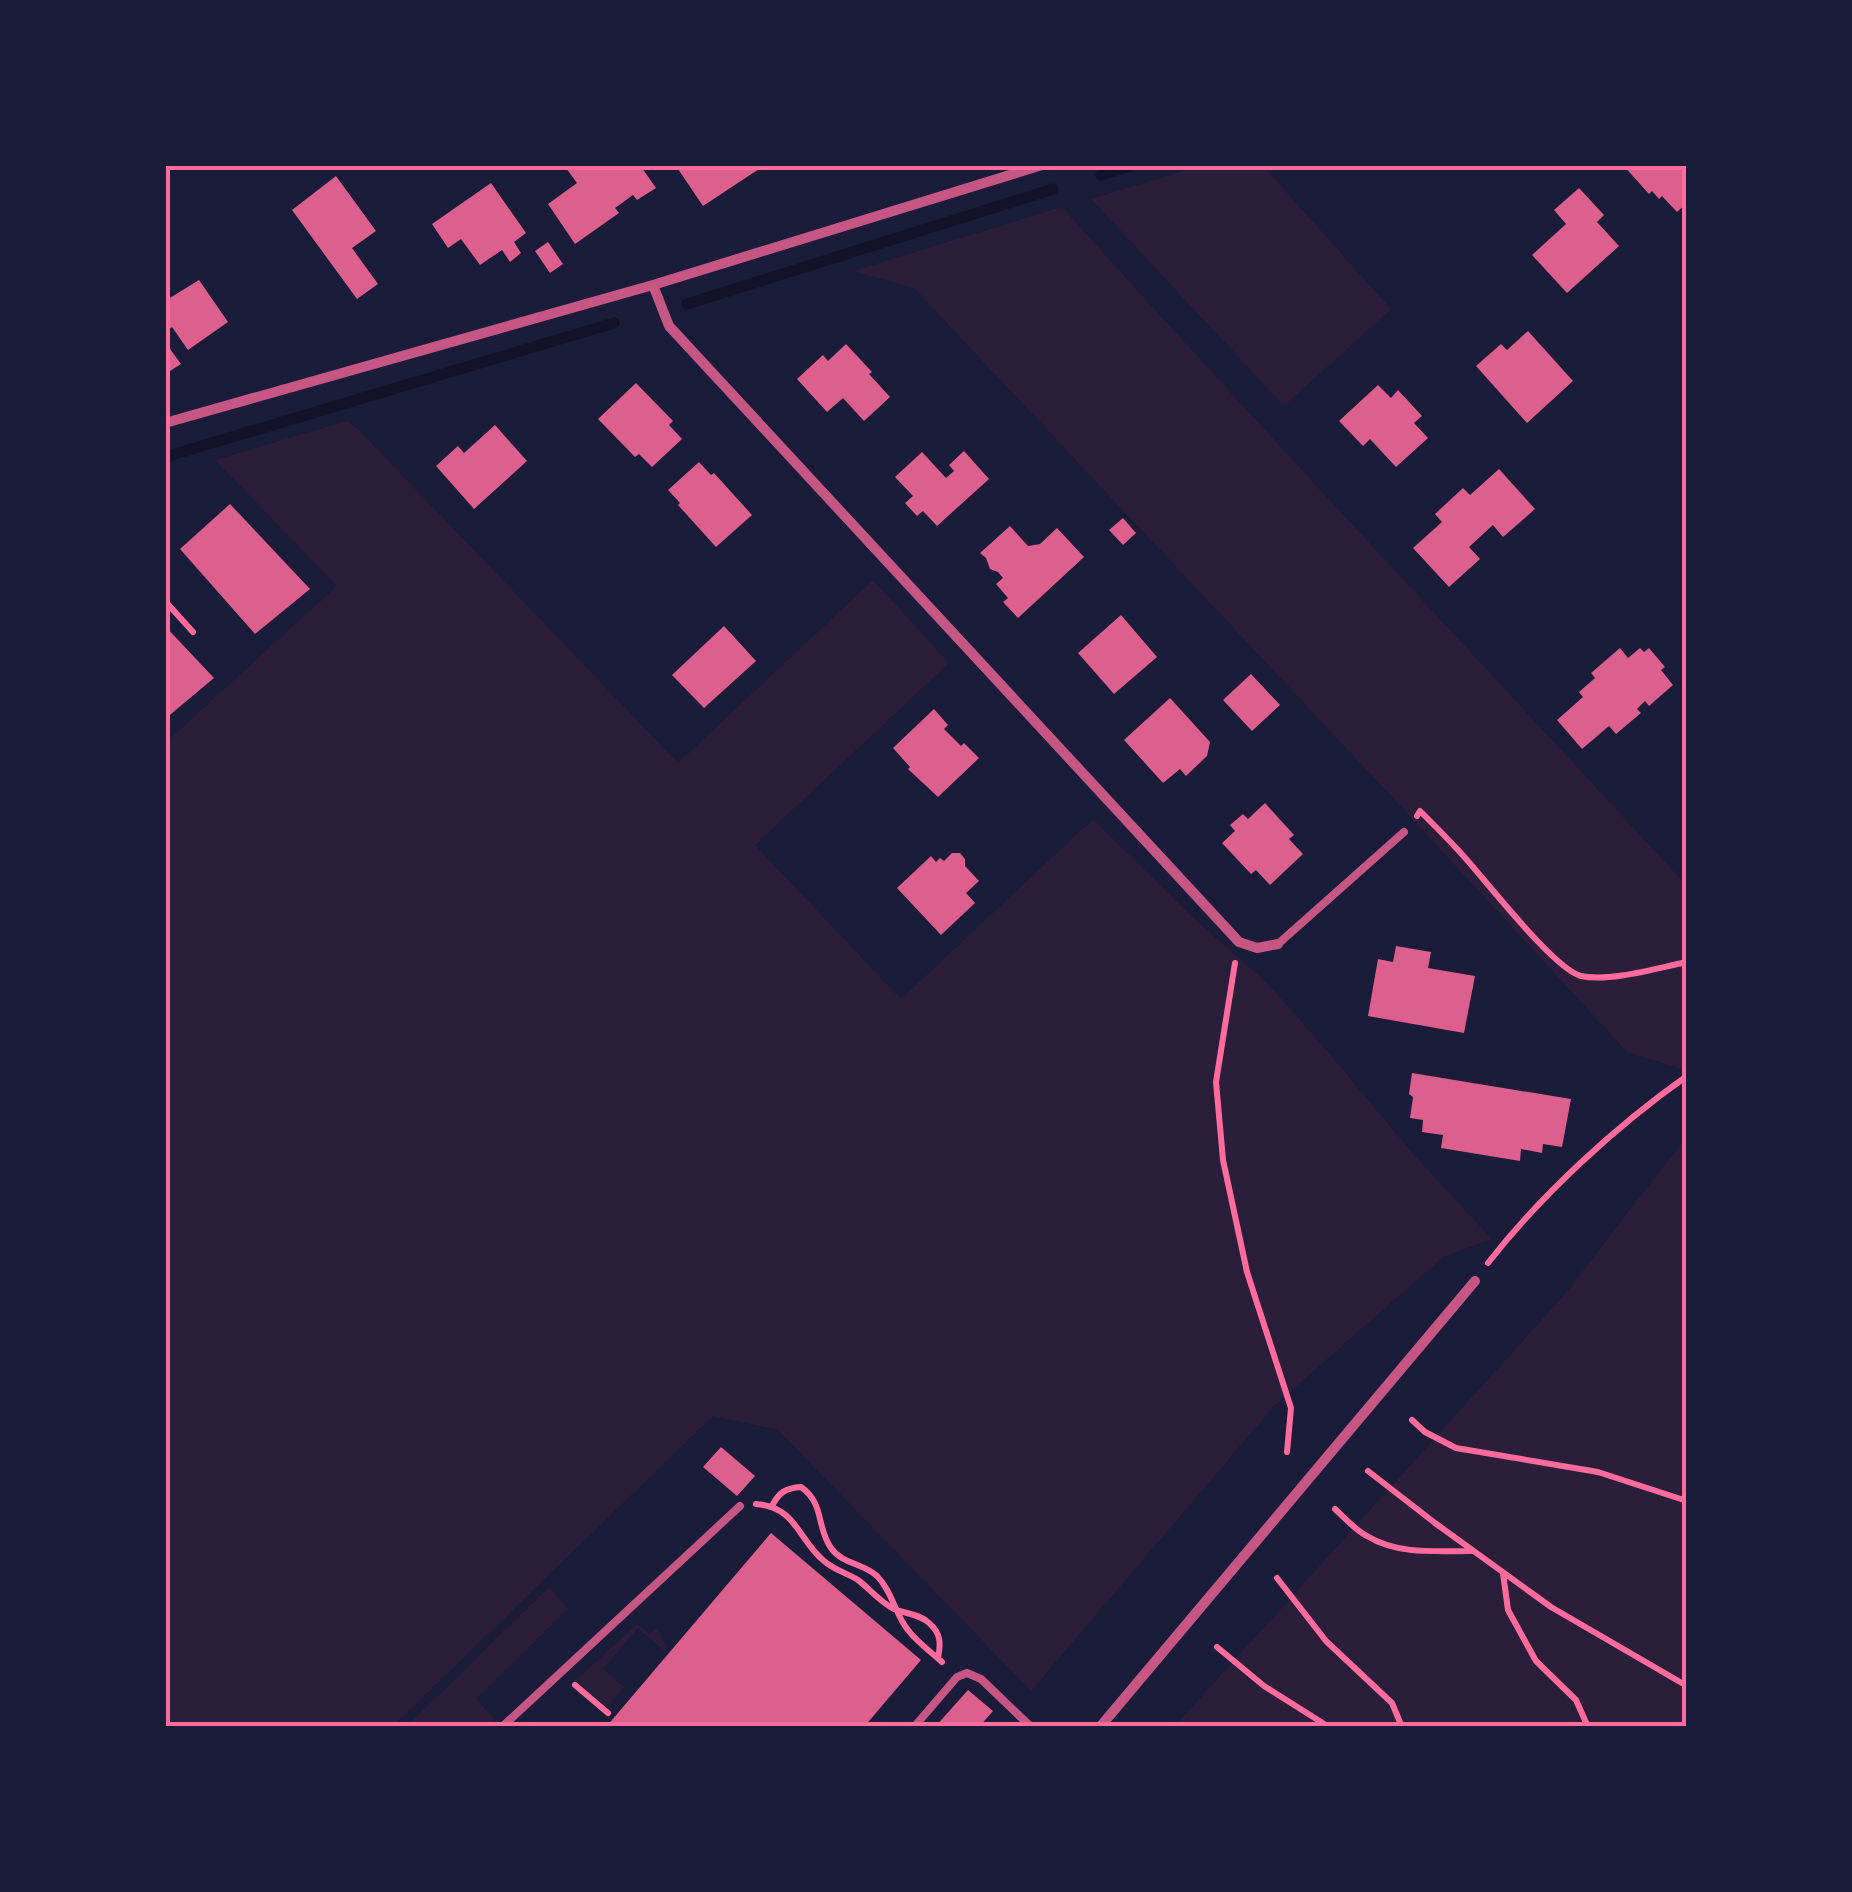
<svg xmlns="http://www.w3.org/2000/svg" width="1852" height="1892" font-family="Lora,serif">
  <rect width="100%" height="100%" fill="#1b1b3a"/>
  <!-- green -->
  <path fill="#2a1e3b" d="M1203,165H1262L1391,309L1284,406L1091,199Z
    M1062,207C1268,436 1479,660 1687,886V1065L1682,1069L1627,1052L1395,800L914,288L853,271Z
    M347,421L356,427L678,763L873,580L949,663L755,845L901,999L1093,819L1190,915L1266,982L1317,1039L1415,1156L1492,1239L1443,1257L1275,1405L1031,1691L778,1430L713,1416L392,1727H165V743L337,586L215,460Z
    M1687,1136V1727H1174L1565,1294Z
    M549,1587L568,1609L476,1699L494,1719L485,1727H453L449,1723L445,1727H406Z
    M637,1624L650,1635L657,1628L668,1651L666,1652L638,1628L603,1669L624,1687L607,1707L576,1680Z"/>
  <g fill="none" stroke-linecap="round" stroke-linejoin="round">
    <!-- stream -->
    <path stroke="#12122b" stroke-width="11" d="M1101,175L1133,165
      M687,304L1053,189
      M165,457L614,323"/>
  </g>
  <!-- building -->
  <path fill="#dd5f8e" d="M571,165H646L642,168L656,188L637,200L633,195L615,208L619,213L575,244L548,204L577,183L566,168Z
    M684,165H765L703,206L678,169Z
    M1623,165H1687V203L1677,212L1662,196L1659,199L1652,191L1649,194Z
    M336,176L376,231L352,248L378,284L357,299L292,210Z
    M491,183L526,233L514,242L521,253L510,262L502,250L480,265L461,239L448,248L432,224Z
    M1579,188L1604,215L1597,222L1619,246L1567,293L1532,255L1566,224L1554,210Z
    M548,242L563,264L550,273L535,251Z
    M199,280L228,322L188,350L172,327L165,332V301Z
    M1528,331L1573,381L1527,423L1476,366L1501,344L1507,350Z
    M165,342L181,364L167,373L165,370Z
    M846,344L872,372L869,374L890,397L864,421L843,398L827,412L797,379L823,355L828,361Z
    M636,383L673,421L669,425L682,439L652,467L639,454L635,457L598,419Z
    M1378,385L1391,398L1398,390L1422,416L1414,423L1428,438L1396,467L1370,439L1363,446L1339,421Z
    M495,425L527,461L474,509L436,466L458,446L464,453Z
    M964,451L989,479L937,526L923,511L917,516L905,503L913,496L895,477L922,452L946,478L954,471L949,465Z
    M699,462L711,475L714,473L752,515L716,547L678,505L680,503L668,490Z
    M1499,469L1535,509L1503,537L1493,525L1469,547L1480,559L1449,587L1413,548L1442,522L1435,514L1463,488L1470,495Z
    M230,504L310,589L255,634L180,549Z
    M1123,518L1136,533L1123,545L1109,530Z
    M1010,526L1028,546L1040,544L1057,528L1084,557L1018,618L1003,602L1008,598L996,584L1003,578L998,572L990,569L986,558L980,553Z
    M1121,615L1157,657L1114,694L1078,653Z
    M165,626L214,678L165,719Z
    M724,626L756,661L704,708L672,675Z
    M1620,648L1628,658L1640,648L1644,652L1649,648L1665,667L1661,670L1673,685L1649,706L1645,701L1637,709L1641,713L1616,734L1609,726L1582,749L1557,720L1583,697L1579,692L1595,678L1591,673Z
    M1251,674L1280,705L1252,731L1223,700Z
    M1170,698L1210,742L1207,756L1186,776L1180,769L1163,783L1124,740Z
    M934,709L948,725L944,729L961,746L964,743L979,758L938,797L908,769L910,767L893,748Z
    M1265,803L1294,835L1289,839L1303,854L1270,885L1256,870L1251,874L1222,843L1235,831L1230,825L1243,814L1248,819Z
    M952,853H960L965,859V866L979,881L966,893L975,903L941,935L897,888L931,856L936,862L940,858L944,861Z
    M1396,946L1431,952L1428,968L1475,976L1464,1033L1368,1016L1378,959L1393,962Z
    M1412,1073L1571,1099L1562,1147L1543,1144L1542,1153L1521,1149L1520,1161L1441,1148L1443,1135L1422,1132L1423,1120L1410,1118L1413,1097L1409,1094Z
    M721,1447L755,1476L737,1496L703,1467Z
    M771,1533L921,1660L864,1727H606Z
    M968,1690L993,1711L979,1727H935Z"/>
  <g fill="none" stroke-linecap="round" stroke-linejoin="round">
    <!-- path -->
    <path stroke="#ff6b9d" stroke-width="6" d="M165,601L193,632
      M1417,816L1420,811C1433,824 1446,837 1458,850C1482,875 1553,969 1581,976C1611,982 1657,968 1687,962
      M1235,963L1216,1082L1223,1160L1247,1272L1291,1408L1287,1452
      M1488,1263C1541,1195 1616,1126 1687,1076
      M1412,1420L1425,1432L1456,1448L1598,1472L1687,1501
      M1368,1471L1435,1523L1551,1607L1687,1686
      M756,1504C797,1507 798,1540 824,1561C834,1570 847,1573 858,1580C870,1589 880,1602 894,1609C906,1614 920,1614 929,1623C941,1633 941,1644 938,1658
      M772,1506C779,1492 786,1488 801,1487C825,1504 816,1527 831,1548C842,1564 863,1563 877,1576C892,1591 895,1614 908,1630C917,1642 931,1652 942,1662
      M1335,1509C1345,1518 1355,1530 1367,1536C1398,1555 1437,1551 1472,1551
      M1503,1573L1508,1610L1536,1661L1576,1700L1588,1727
      M1277,1578L1326,1641L1392,1703L1402,1727
      M1217,1647L1264,1686L1329,1727
      M575,1685L608,1713"/>
    <!-- service -->
    <path stroke="#c65784" stroke-width="8" d="M1278,944L1404,832
      M502,1727L740,1506
      M914,1727L957,1677L967,1673L981,1679L1031,1727"/>
    <!-- minor -->
    <path stroke="#c65784" stroke-width="10" d="M653,285L669,326L1239,942L1257,948L1278,944
      M165,423L653,285L1042,165
      M1100,1727L1475,1281"/>
  </g>
  <!-- border -->
  <rect width="1852" height="1892" fill="none" stroke="#1b1b3a" stroke-width="335"/>
  <rect x="168" y="168" width="1516" height="1556" fill="none" stroke="#ff6b9d" stroke-width="4"/>
</svg>
